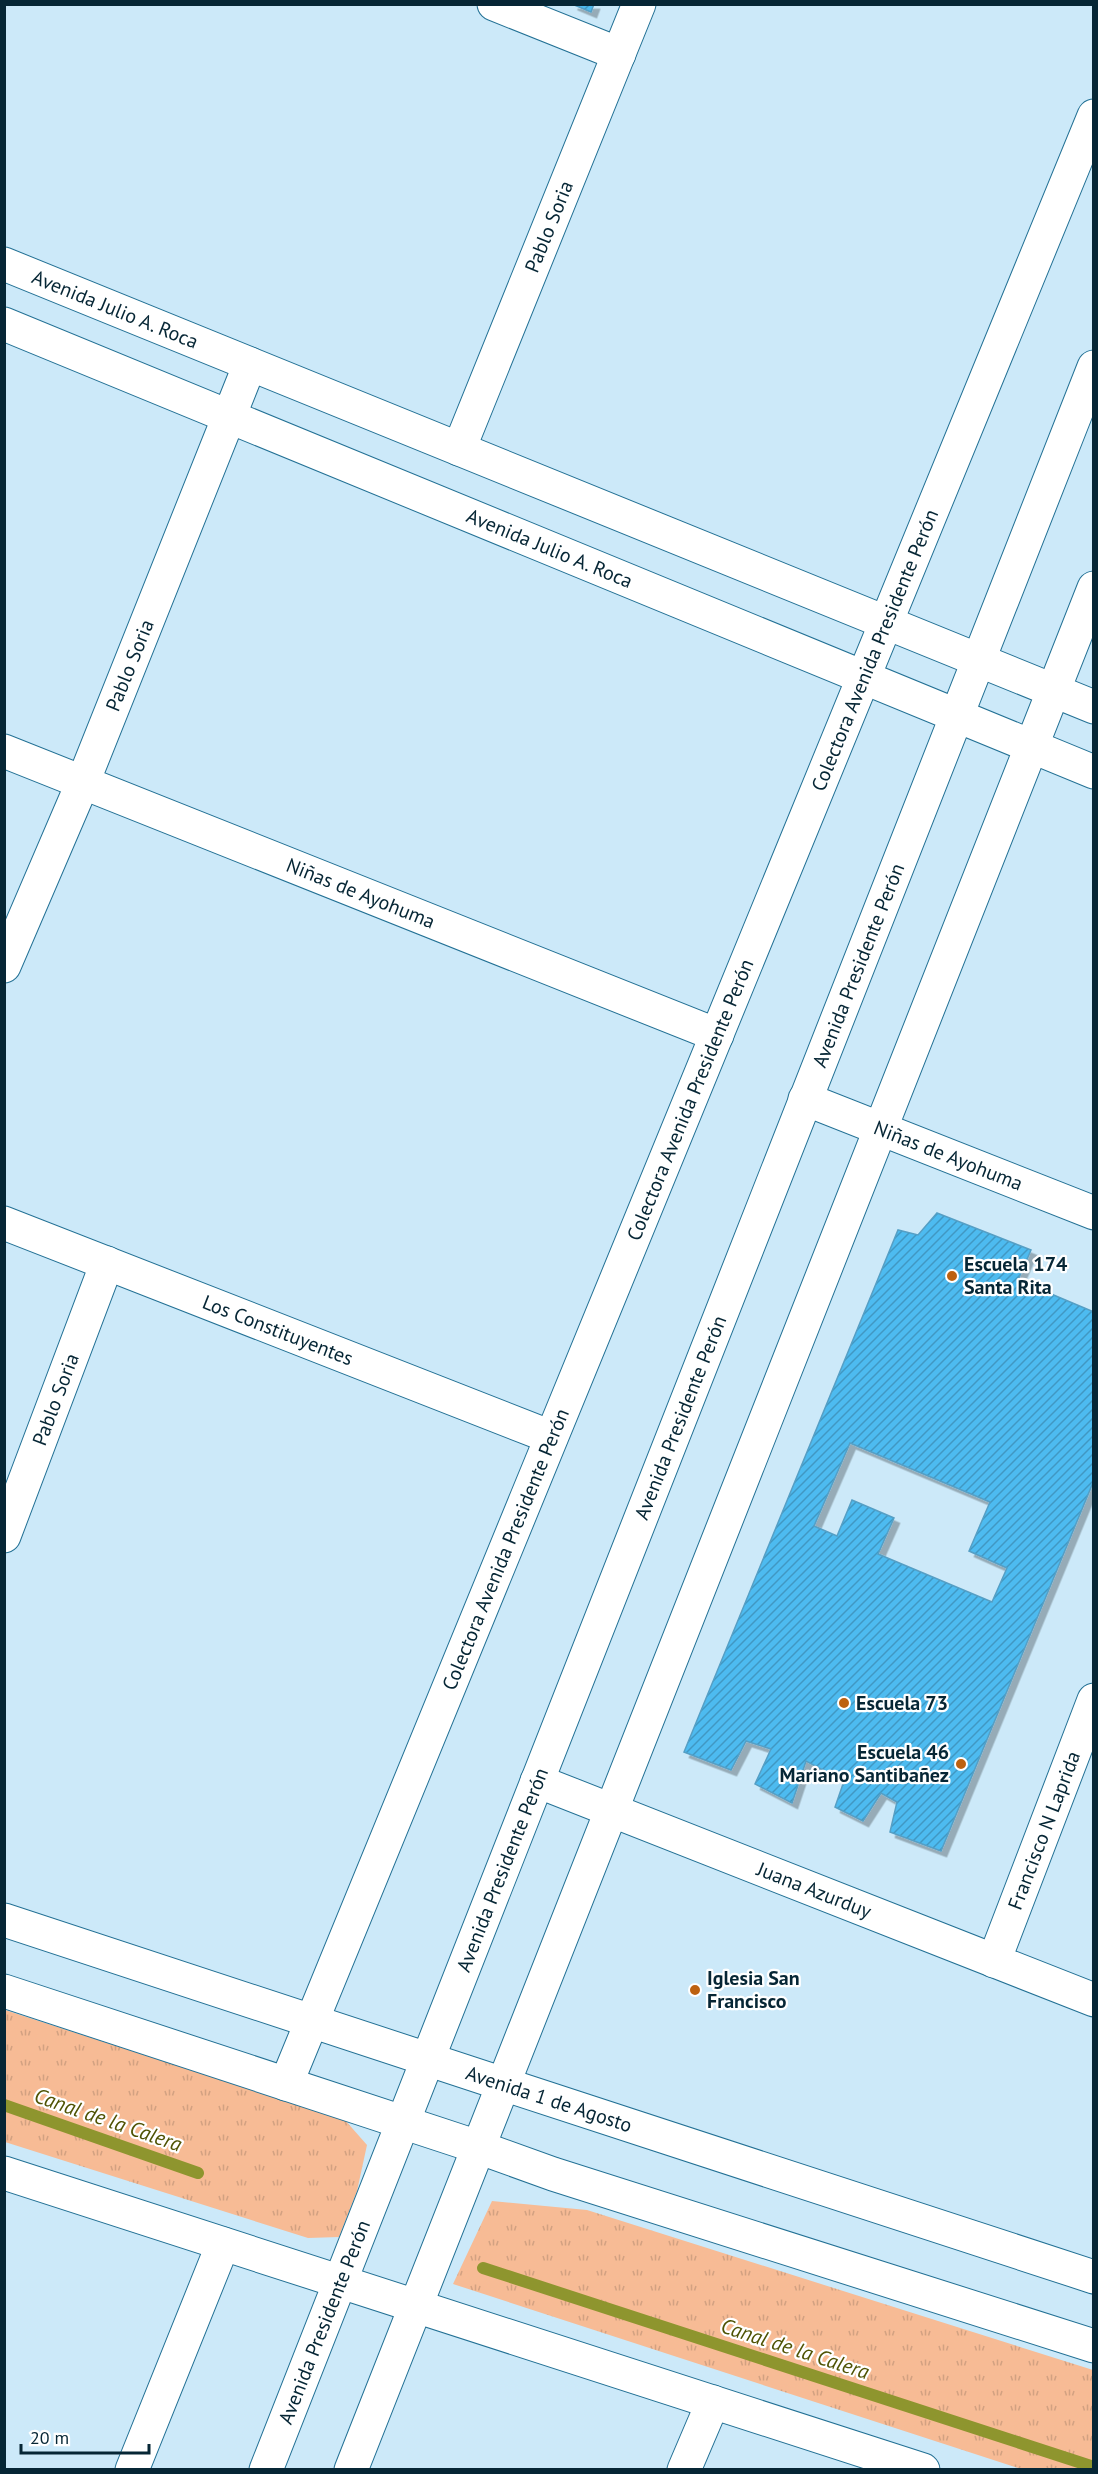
<svg xmlns="http://www.w3.org/2000/svg" width="1098" height="2474" font-family="'PT Sans',sans-serif">
  <defs>
    <pattern id="grass-tufts" width="24" height="20" patternUnits="userSpaceOnUse" patternTransform="scale(1.5)"><rect width="24" height="20" fill="#f7bb95"/><path d="M3 7l-1-3M5 7V3M7 7l1-3M15 17l-1-3M17 17v-4M19 17l1-3" fill="none" stroke="#d2a181"/></pattern>
    <pattern id="building-hatch" width="6" height="6" patternUnits="userSpaceOnUse" patternTransform="scale(1.5)"><rect width="6" height="6" fill="#4ebbf0"/><path d="M-1 1l2-2M0 6l6-6M5 7l2-2" fill="none" stroke="#3f98c3"/></pattern>
    <filter id="shadow"><feDropShadow dx="5.5" dy="5.5" stdDeviation="0" flood-color="#0004"/></filter>
  </defs>
  <rect width="100%" height="100%" fill="#cce9f9"/>
  <!-- grass -->
  <path fill="url(#grass-tufts)" d="M5,2010L345,2120L367,2145L357,2191L339,2237L308,2238L5,2142Z
    M492,2201L587,2210L1093,2370V2469H1021L453,2284Z"/>
  <g fill="none" stroke-linecap="round" stroke-linejoin="round">
    <!-- stream -->
    <path stroke="#8e952e" stroke-width="12" d="M4,2105L198,2173
      M483,2268L1094,2467"/>
  </g>
  <!-- building -->
  <path fill="url(#building-hatch)" stroke="#559fc5" stroke-width="1.5" fill-rule="evenodd" filter="url(#shadow)" d="M572,4H594L591,12Z
    M937,1213L1031,1250L1018,1280L1094,1312V1480L941,1851L890,1832L897,1802L881,1793L863,1821L835,1807L844,1781L806,1761L792,1803L755,1784L771,1749L746,1741L731,1770L684,1752L898,1230L918,1235ZM850,1443L990,1502L969,1551L1007,1568L992,1602L878,1554L894,1518L852,1500L837,1536L814,1526Z"/>
  <g fill="none" stroke-linecap="round" stroke-linejoin="round">
    <defs>
      <g id="street">
        <path d="M494,4L619,54"/>
        <path id="s1" d="M4,264L1094,707"/>
        <path id="s2" d="M4,324L1094,772"/>
        <path id="s3" d="M459,449L639,4"/>
        <path id="s4" d="M4,751L717,1035"/>
        <path id="s5" d="M4,966L83,782L250,364"/>
        <path id="s6" d="M805,1099L1094,1213"/>
        <path id="s7" d="M4,1223L551,1437"/>
        <path id="s8" d="M4,1536L107,1263"/>
        <path id="s9" d="M537,1781L1094,2000"/>
        <path id="s10" d="M994,1961L1094,1700"/>
        <path id="s11" d="M286,2084L1094,116"/>
        <path d="M503,2084L1094,2277"/>
        <path d="M478,2147L553,2174L1094,2346"/>
        <path d="M4,2173L923,2470"/>
        <path d="M132,2470L223,2244"/>
        <path d="M684,2470L713,2402"/>
      </g>
      <g id="secondary">
        <path d="M4,1920L503,2084"/>
        <path d="M4,1991L478,2147"/>
        <path id="s12" d="M266,2470L1094,367"/>
        <path d="M351,2470L1094,588"/>
      </g>
    </defs>
    <!-- street casing -->
    <use href="#street" stroke="#237195" stroke-width="35"/>
    <!-- secondary casing -->
    <use href="#secondary" stroke="#237195" stroke-width="35"/>
    <!-- street -->
    <use href="#street" stroke="#fff" stroke-width="33"/>
    <!-- secondary -->
    <use href="#secondary" stroke="#fff" stroke-width="33"/>
  </g>
  <!-- markers -->
  <g fill="#bd6110" stroke="#fff" stroke-width="2">
    <circle cx="952" cy="1276" r="6"/>
    <circle cx="844" cy="1703" r="6"/>
    <circle cx="961" cy="1764" r="6"/>
    <circle cx="695" cy="1990" r="6"/>
  </g>
  <g text-anchor="middle" stroke-width="4.5" stroke-linejoin="round" paint-order="stroke">
    <!-- street labels -->
    <g font-size="20" fill="#062635" stroke="#fff">
      <text dy="7" stroke="none"><textPath href="#s3" startOffset="240">Pablo Soria</textPath></text>
      <text dy="7" stroke="none"><textPath href="#s1" startOffset="120">Avenida Julio A. Roca</textPath></text>
      <text dy="7" stroke="none"><textPath href="#s2" startOffset="590">Avenida Julio A. Roca</textPath></text>
      <text dy="7" stroke="none"><textPath href="#s11" startOffset="1550">Colectora Avenida Presidente Perón</textPath></text>
      <text dy="7" stroke="none"><textPath href="#s5" startOffset="326">Pablo Soria</textPath></text>
      <text dy="7" stroke="none"><textPath href="#s4" startOffset="384">Niñas de Ayohuma</textPath></text>
      <text dy="7" stroke="none"><textPath href="#s12" startOffset="1617">Avenida Presidente Perón</textPath></text>
      <text dy="7" stroke="none"><textPath href="#s11" startOffset="1064">Colectora Avenida Presidente Perón</textPath></text>
      <text dy="7" stroke="none"><textPath href="#s6" startOffset="154">Niñas de Ayohuma</textPath></text>
      <text dy="7" stroke="none"><textPath href="#s7" startOffset="294">Los Constituyentes</textPath></text>
      <text dy="7" stroke="none"><textPath href="#s8" startOffset="146">Pablo Soria</textPath></text>
      <text dy="7" stroke="none"><textPath href="#s12" startOffset="1131">Avenida Presidente Perón</textPath></text>
      <text dy="7" stroke="none"><textPath href="#s11" startOffset="578">Colectora Avenida Presidente Perón</textPath></text>
      <text dy="7" stroke="none"><textPath href="#s10" startOffset="140">Francisco N Laprida</textPath></text>
      <text dy="7" stroke="none"><textPath href="#s12" startOffset="645">Avenida Presidente Perón</textPath></text>
      <text dy="7" stroke="none"><textPath href="#s9" startOffset="298">Juana Azurduy</textPath></text>
      <text transform="translate(549 2099) rotate(18)" y="7">Avenida 1 de Agosto</text>
      <text dy="7" stroke="none"><textPath href="#s12" startOffset="159">Avenida Presidente Perón</textPath></text>
    </g>
    <!-- poi labels -->
    <g font-size="20" font-weight="bold" fill="#062635" stroke="#fff" text-anchor="start">
      <text x="964" y="1271">Escuela 174<tspan x="964" dy="23">Santa Rita</tspan></text>
      <text x="856" y="1710">Escuela 73</text>
      <text x="949" y="1759" text-anchor="end">Escuela 46<tspan x="949" dy="23">Mariano Santibañez</tspan></text>
      <text x="707" y="1985">Iglesia San<tspan x="707" dy="23">Francisco</tspan></text>
    </g>
    <!-- water labels -->
    <g font-size="21" font-style="italic" fill="#4f5304" stroke="#fff">
      <text transform="translate(108 2120) rotate(19)" y="7">Canal de la Calera</text>
      <text transform="translate(795 2349) rotate(18)" y="7">Canal de la Calera</text>
    </g>
  </g>
  <!-- border -->
  <rect width="1098" height="2474" fill="none" stroke="#062635" stroke-width="12"/>
  <!-- scale -->
  <path d="M21 2444v9h128v-9" fill="none" stroke="#062635" stroke-width="3"/>
  <text x="30" y="2444" font-size="18" fill="#062635" stroke="#ffffff" stroke-width="4.5" paint-order="stroke">20 m</text>
</svg>
